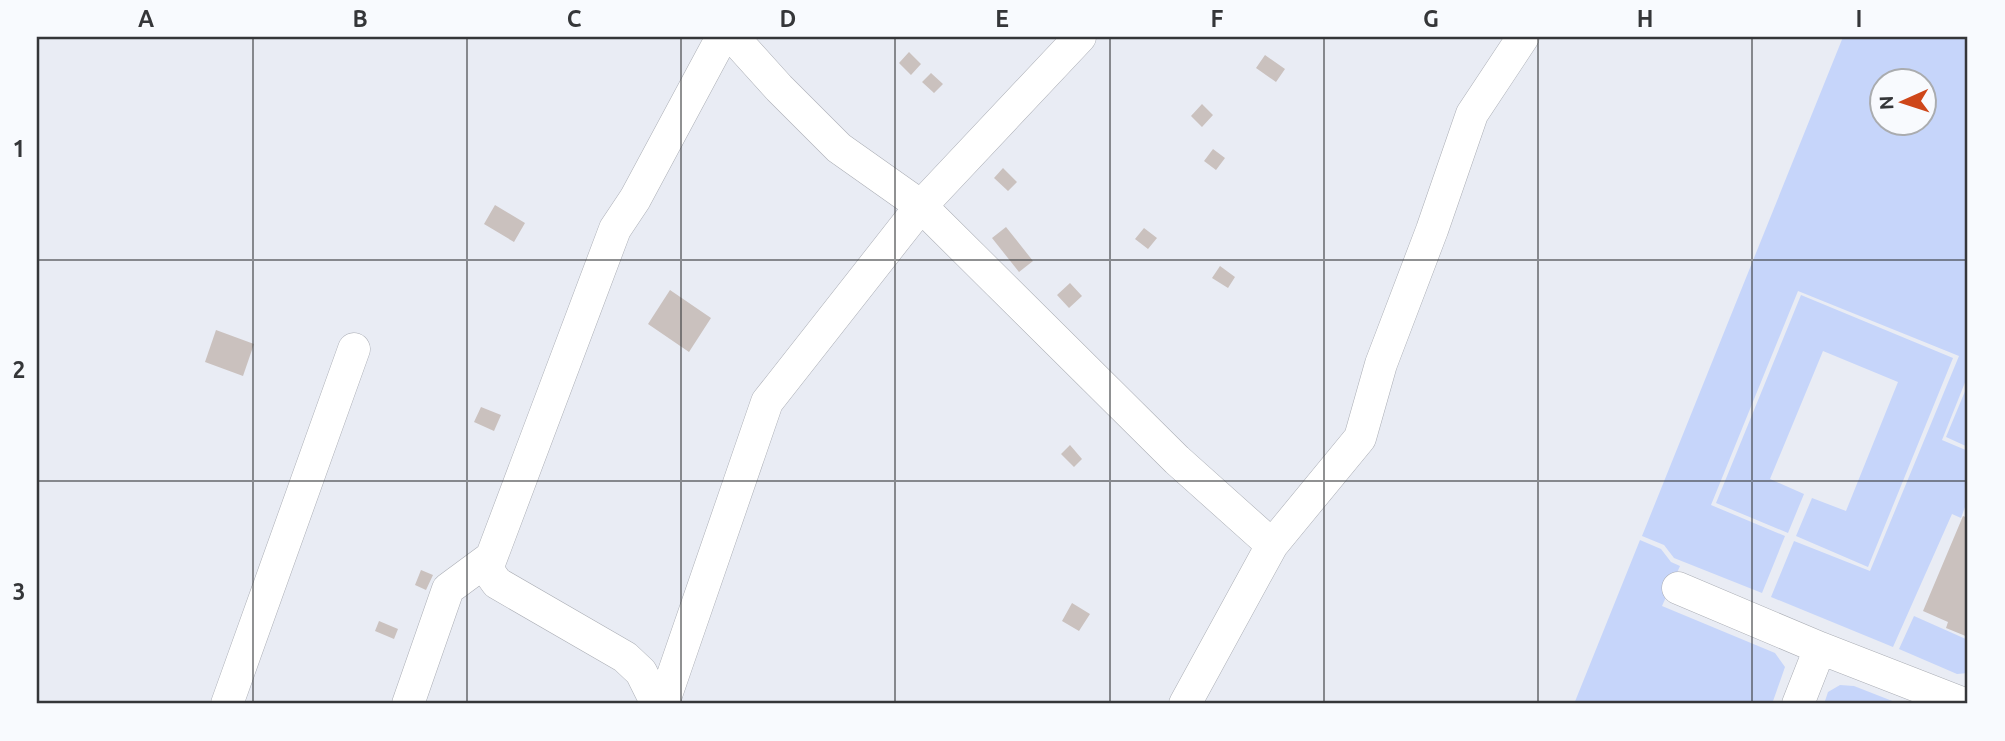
<svg xmlns="http://www.w3.org/2000/svg" width="2005" height="741" font-family="Ubuntu,sans-serif">
  <rect width="100%" height="100%" fill="#e9ecf4"/>
  <!-- green -->
  <path fill="#c6d5fa" fill-rule="evenodd" d="M1843,37H1968V375L1942,440L1968,451V508L1965,507L1961,518L1952,514L1893,647L1771,597L1794,541L1870,571L1959,356L1798,291L1711,505L1785,536L1762,593L1674,558L1664,545L1642,536ZM1882,80H1924V122H1882Z
    M1801,295L1953,358L1868,567L1796,536L1812,498L1846,511L1898,382L1823,351L1770,479L1804,494L1788,533L1716,503Z
    M1968,384V447L1946,437Z
    M1640,540L1661,549L1671,562L1680,566L1662,606L1775,653L1785,667L1772,704H1574Z
    M1914,616L1968,640V673L1957,674L1899,649Z
    M1840,685L1854,686L1900,704H1824L1828,692Z"/>
  <!-- building -->
  <path fill="#cac1be" d="M909,52L921,64L911,75L899,63Z
    M1265,55L1285,69L1276,82L1256,68Z
    M931,73L943,84L934,93L922,82Z
    M1202,104L1213,115L1202,127L1191,116Z
    M1213,149L1225,158L1216,170L1204,161Z
    M1003,168L1017,182L1008,191L994,178Z
    M495,205L525,223L514,242L484,224Z
    M1006,227L1033,261L1019,272L992,238Z
    M1144,228L1157,238L1148,249L1135,239Z
    M1220,266L1235,277L1228,288L1212,278Z
    M1070,283L1082,296L1069,308L1057,295Z
    M670,290L711,318L689,352L648,324Z
    M216,330L254,344L243,376L205,362Z
    M481,407L501,415L494,431L474,422Z
    M1070,445L1082,459L1074,467L1061,454Z
    M1963,516L1968,518V637L1946,628L1948,622L1923,611Z
    M421,570L433,575L426,590L415,585Z
    M1072,603L1090,614L1079,631L1062,621Z
    M379,621L398,629L394,639L375,631Z"/>
  <g fill="none" stroke-linecap="round" stroke-linejoin="round">
    <defs>
      <path id="minor" d="M733,37L779,88L839,148L921,206L1177,460L1272,545
        M1678,588L1820,648L1964,704
        M227,704L354,349
        M408,704L448,589L490,558
        M657,704L641,672L625,657L497,583L487,569L615,229L635,199L722,37
        M663,704L767,402L921,206L1080,37
        M1185,704L1272,545L1360,438L1381,364L1432,230L1472,114L1523,37
        M1798,704L1820,648"/>
    </defs>
    <!-- minor casing -->
    <use href="#minor" stroke="#abaeb5" stroke-width="33"/>
    <!-- minor -->
    <use href="#minor" stroke="#fff" stroke-width="32"/>
  </g>
  <!-- grid -->
  <path fill="none" stroke="#353639" stroke-width="2" stroke-opacity="0.55" d="M253,37V704M467,37V704M681,37V704M895,37V704M1110,37V704M1324,37V704M1538,37V704M1752,37V704M37,260H1968M37,481H1968"/>
  <!-- border -->
  <rect width="2005" height="741" fill="none" stroke="#f8fafe" stroke-width="77"/>
  <!-- north arrow -->
  <g transform="translate(1903 102) rotate(267)"><circle r="33" fill="#f8fafe" stroke="#aaacaf" stroke-width="2"/>
  <path d="M0-5L12 26L0 18L-12 26Z" fill="#ce461a"/>
  <text y="-10" font-size="19" font-weight="bold" text-anchor="middle" fill="#353639">N</text>
  </g>
  <rect x="38" y="38" width="1928" height="664" fill="none" stroke="#353639" stroke-width="2.5"/>
  <g font-size="23" text-anchor="middle" font-weight="bold" fill="#353639">
    <text x="146" y="27">A</text>
    <text x="360" y="27">B</text>
    <text x="574" y="27">C</text>
    <text x="788" y="27">D</text>
    <text x="1002" y="27">E</text>
    <text x="1217" y="27">F</text>
    <text x="1431" y="27">G</text>
    <text x="1645" y="27">H</text>
    <text x="1859" y="27">I</text>
    <text x="19" y="157">1</text>
    <text x="19" y="378">2</text>
    <text x="19" y="600">3</text>
  </g>
</svg>
